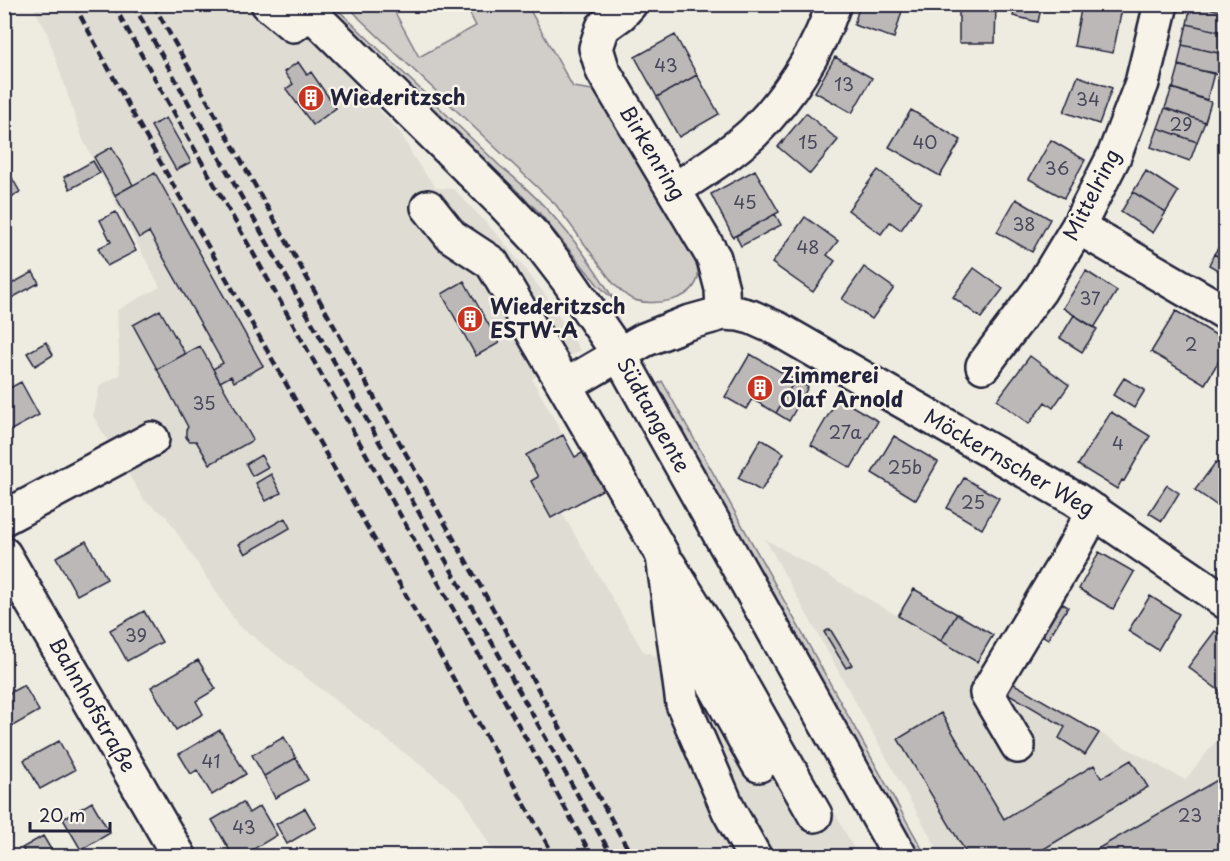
<svg xmlns="http://www.w3.org/2000/svg" width="1230" height="861" font-family="'Playpen Sans',sans-serif">
  <rect width="100%" height="100%" fill="#eeebe1"/>
  <filter id="ink" filterUnits="userSpaceOnUse"><feTurbulence type="fractalNoise" baseFrequency=".0167" numOctaves="2"/><feDisplacementMap in="SourceGraphic" scale="12" xChannelSelector="R" yChannelSelector="G"/><feConvolveMatrix kernelMatrix="1 2 1 2 8 2 1 2 1" color-interpolation-filters="sRGB"/></filter>
  <g filter="url(#ink)">
    <!-- built -->
    <path fill="#dfdcd4" d="M284,4L402,135L415,160L436,188L454,189L502,240L547,297L580,350L532,379L563,435L526,456L538,477L531,482L551,518L562,513L643,651L695,672L740,651L831,806L858,856H496L462,797L238,625L166,516L144,500L93,416L100,385L120,375L117,310L160,287L83,140L46,30L32,5Z
      M765,539L1121,745L1185,780L1225,730V856H941Z"/>
    <!-- green -->
    <path fill="#d1cdc9" stroke="#7a7882" stroke-width="1.5" d="M322,5H333L500,166C547,203 584,249 614,300L598,285L537,210Z
      M348,5H391L419,57L476,26L469,12L483,5H493L497,11L508,5H527L573,87L599,91L606,99L694,258C696,264 699,271 698,277C693,302 651,307 632,299C624,295 619,289 613,283L556,205L360,19Z
      M662,381L926,856H916L654,387Z"/>
    <!-- building -->
    <path fill="#bbb8b7" stroke="#22223b" stroke-width="1.5" d="M557,4H573L561,11Z
      M729,4H751L750,9Z
      M860,4H904L894,38L854,25Z
      M1016,4H1042L1038,22L1013,16Z
      M1082,4H1123L1113,53L1074,46Z
      M1191,4L1226,12V33L1187,24Z
      M959,5H996L995,43H959Z
      M1187,24L1226,33V43L1223,54L1182,45Z
      M675,35L697,75L657,97L635,57Z
      M1182,45L1223,54L1218,75L1178,65Z
      M835,57L872,78L852,113L815,92Z
      M298,62L307,75L311,72L336,108L313,125L286,89L293,84L284,72Z
      M1179,66L1214,73L1207,100L1173,88Z
      M697,75L719,114L679,137L657,97Z
      M1078,76L1112,88L1099,124L1064,112Z
      M1172,88L1211,102L1205,122L1165,108Z
      M1165,108L1205,122L1197,142L1158,128Z
      M911,110L961,140L940,176L889,147Z
      M806,113L838,140L810,174L778,147Z
      M166,118L191,162L176,170L151,126Z
      M1158,128L1197,142L1190,161L1151,147Z
      M1051,140L1085,160L1064,198L1029,179Z
      M112,147L133,185L115,195L94,157Z
      M93,161L100,173L70,189L64,177Z
      M4,164L20,192L4,201Z
      M755,170L779,212L733,237L711,194Z
      M878,170L921,202L901,230L890,222L881,234L848,210Z
      M1146,171L1178,192L1166,212L1133,192Z
      M155,173L263,366L234,382L231,376L220,382L213,369L223,363L149,232L139,238L115,195Z
      M1133,192L1166,212L1153,233L1121,212Z
      M1016,199L1050,219L1032,252L997,232Z
      M116,212L136,251L107,266L98,248L111,242L100,220Z
      M775,214L781,225L741,246L736,236Z
      M805,217L838,241L827,255L835,261L813,292L772,263Z
      M1221,244L1226,247V261L1214,254Z
      M1214,254L1226,261V275L1209,265Z
      M864,267L894,288L872,319L842,299Z
      M974,268L1003,289L981,318L953,297Z
      M1086,271L1117,291L1094,328L1063,308Z
      M33,272L39,283L8,300L4,294V288Z
      M464,281L499,343L476,356L442,294Z
      M160,310L185,354L157,369L133,325Z
      M1176,311L1226,341V349L1205,384L1151,352Z
      M1074,315L1097,329L1082,352L1060,338Z
      M46,342L53,355L35,366L27,353Z
      M200,346L253,440L210,464L196,441H189L186,437V430L188,427L157,369Z
      M750,354L795,380L776,413L752,399L746,409L725,397Z
      M1030,356L1069,385L1053,408L1045,402L1029,424L997,400Z
      M1124,378L1145,390L1134,408L1113,395Z
      M795,380L808,387L789,421L776,413Z
      M21,382L39,415L4,434V391Z
      M838,398L878,421L851,468L811,445Z
      M1111,412L1150,436L1124,481L1122,480L1117,489L1078,465Z
      M563,435L575,457L584,452L604,489L551,518L531,481L538,477L526,455Z
      M894,436L938,462L916,500L872,473Z
      M761,439L784,453L761,491L738,478Z
      M261,455L268,467L252,476L246,464Z
      M1216,462L1226,468V504L1222,509L1195,490Z
      M271,474L281,493L266,501L256,483Z
      M964,478L999,498L982,529L947,508Z
      M1167,485L1179,493L1162,521L1149,513Z
      M285,518L290,528L245,554L239,544Z
      M86,541L107,579L77,595L56,557Z
      M1099,552L1134,572L1113,609L1079,589Z
      M914,589L957,614L941,641L898,616Z
      M1150,596L1179,614L1158,650L1128,631Z
      M1058,601L1068,607L1048,639L1039,633Z
      M144,611L162,642L127,661L110,630Z
      M957,614L993,635L977,662L941,641Z
      M830,629L852,665L846,668L824,632Z
      M1215,631L1226,639L1225,695L1188,667Z
      M198,660L216,689L196,701L203,714L176,730L151,687Z
      M1009,681L1099,733L1085,755L1059,738L1065,727L1004,691Z
      M24,685L39,711L4,731V696Z
      M941,713L1004,819L1094,765L1101,778L1131,760L1148,787L1032,856H968L898,739Z
      M220,730L246,774L212,795L197,770L191,774L179,754Z
      M284,737L296,758L264,776L252,755Z
      M59,741L75,770L40,789L24,760Z
      M296,758L308,780L275,798L264,776Z
      M1226,775V856H1085Z
      M92,802L110,833L81,850L63,819Z
      M243,802L249,813L260,806L277,835L242,856H233L212,820Z
      M305,808L316,827L287,844L276,824Z
      M43,836L55,856H27L22,848Z"/>
    <g fill="none" stroke-linecap="round" stroke-linejoin="round">
      <defs>
        <path id="minor" d="M268,4L293,25L311,12
          M305,4L318,20L502,202L535,237L568,280L619,354L900,856
          M630,4L621,14L603,27L596,48L603,71L714,258L722,289L723,313
          M674,190C701,172 729,155 753,133C789,97 817,53 834,4
          M428,207L451,236L492,263L565,386
          M1078,227L1226,313
          M983,366L1040,290L1078,227L1114,156L1142,83L1161,4
          M4,518L152,439
          M4,554L179,856
          M669,565L722,651L815,815
          M676,621L702,663L759,765
          M1018,746L987,693L1071,553L1094,511
          M754,856L729,811L683,704L663,556L565,386L644,340L687,323L723,313L739,314L751,317L778,329L894,396L1075,499L1226,602"/>
      </defs>
      <!-- minor casing -->
      <use href="#minor" stroke="#22223b" stroke-width="38"/>
      <!-- minor -->
      <use href="#minor" stroke="#f7f3e8" stroke-width="33"/>
      <!-- rail -->
      <path stroke="#22223b" stroke-width="4.5" stroke-dasharray="9 4.5" stroke-linecap="butt" d="M74,4L133,114L554,856
        M113,4L592,856
        M133,4L612,856
        M153,4L632,856"/>
    </g>
  </g>
  <!-- icons -->
  <defs>
    <symbol id="building-disc" viewBox="-11 -11 22 22"><circle r="9.5" fill="#c8321e" stroke="#f7f3e8"/><path d="M-4-6H4V6H1V3H-1V6H-4ZM-2.5-4.3h1.7v1.8h-1.7ZM.8-4.3h1.7v1.8H.8ZM-2.5-1h1.7V.8h-1.7ZM.8-1h1.7V.8H.8Z" fill="#fff"/></symbol>
  </defs>
  <g fill-rule="evenodd">
    <use href="#building-disc" x="296" y="83" width="30" height="30"/>
    <use href="#building-disc" x="455" y="304" width="30" height="30"/>
    <use href="#building-disc" x="745" y="373" width="30" height="30"/>
  </g>
  <g text-anchor="middle" stroke-width="5" stroke-linejoin="round" paint-order="stroke">
    <!-- number labels -->
    <g font-size="18" fill="#48485a">
      <text x="666" y="72">43</text>
      <text x="844" y="91">13</text>
      <text x="1088" y="106">34</text>
      <text x="1181" y="131">29</text>
      <text x="808" y="149">15</text>
      <text x="925" y="149">40</text>
      <text x="1057" y="175">36</text>
      <text x="745" y="209">45</text>
      <text x="1024" y="231">38</text>
      <text x="808" y="254">48</text>
      <text x="1090" y="305">37</text>
      <text x="1191" y="351">2</text>
      <text x="204" y="410">35</text>
      <text x="845" y="439">27a</text>
      <text x="1118" y="450">4</text>
      <text x="905" y="474">25b</text>
      <text x="973" y="509">25</text>
      <text x="136" y="642">39</text>
      <text x="211" y="768">41</text>
      <text x="1190" y="822">23</text>
      <text x="244" y="834">43</text>
    </g>
    <!-- poi labels -->
    <g font-size="21" font-weight="bold" fill="#22223b" stroke="#f7f3e8" text-anchor="start">
      <text x="330" y="105">Wiederitzsch</text>
      <text x="490" y="314">Wiederitzsch<tspan x="490" dy="24">ESTW-A</tspan></text>
      <text x="780" y="383">Zimmerei<tspan x="780" dy="24">Olaf Arnold</tspan></text>
    </g>
    <!-- street labels -->
    <g font-size="21" fill="#22223b" stroke="#f7f3e8">
      <text transform="translate(652 153) rotate(59)" y="7">Birkenring</text>
      <text transform="translate(1092 195) rotate(-63)" y="7">Mittelring</text>
      <text transform="translate(653 415) rotate(61)" y="7">Südtangente</text>
      <text transform="translate(1009 463) rotate(30)" y="7">Möckernscher Weg</text>
      <text transform="translate(92 705) rotate(60)" y="7">Bahnhofstraße</text>
    </g>
  </g>
  <!-- margin -->
  <rect width="1230" height="861" fill="none" stroke="#f7f3e8" stroke-width="24"/>
  <rect x="12" y="12" width="1206" height="837" fill="none" stroke="#22223b" stroke-width="2" filter="url(#ink)"/>
  <!-- scale -->
  <path d="M30 822v9h80v-9" fill="none" stroke="#22223b" stroke-width="3"/>
  <text x="39" y="822" font-size="18" fill="#22223b" stroke="#f7f3e8" stroke-width="4.5" paint-order="stroke">20 m</text>
</svg>
